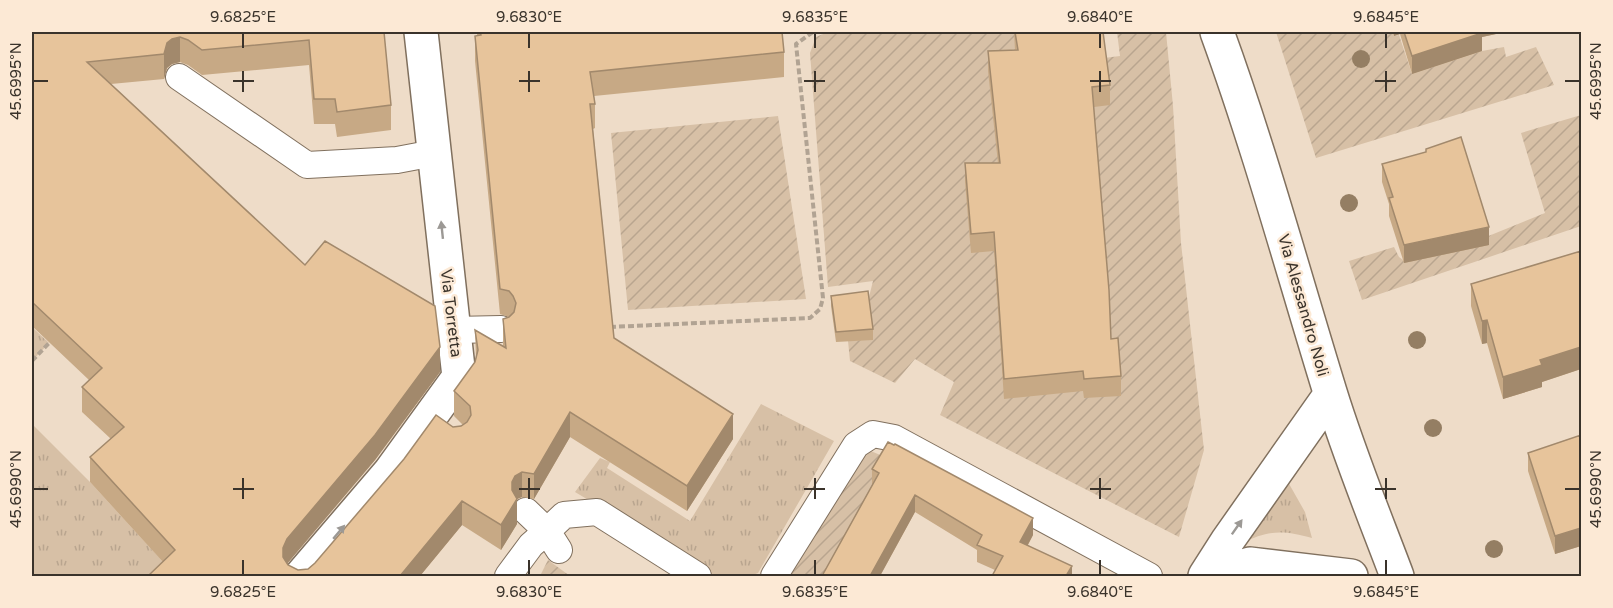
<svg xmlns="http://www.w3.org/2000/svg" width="1613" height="608" font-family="'Varela Round',sans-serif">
  <defs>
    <pattern id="grass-tufts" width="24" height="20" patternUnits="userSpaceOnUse" patternTransform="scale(1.5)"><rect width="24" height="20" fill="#d7c0a6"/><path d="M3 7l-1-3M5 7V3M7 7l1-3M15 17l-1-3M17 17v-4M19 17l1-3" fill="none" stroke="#b9a58f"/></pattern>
    <pattern id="garden-furrows" width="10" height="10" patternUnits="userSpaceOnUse" patternTransform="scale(1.5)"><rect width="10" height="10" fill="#d7c0a6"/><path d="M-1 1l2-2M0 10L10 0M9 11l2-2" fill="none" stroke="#b9a58f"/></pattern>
  </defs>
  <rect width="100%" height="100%" fill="#eedcc8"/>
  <!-- grass -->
  <path fill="url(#grass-tufts)" d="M32,327L49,343L32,361Z
    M761,404L834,441L758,573L750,576H716L575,492L600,458L610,462L607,468L690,521Z
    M32,424L90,482L175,575L174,576H32Z
    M1288,482L1305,512L1312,538C1283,530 1269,530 1242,543Z"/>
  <!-- garden -->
  <path fill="url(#garden-furrows)" d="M828,32H1051L1104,58L1120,56L1117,32H1166L1173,106L1181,243L1204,450L1179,537L940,415L954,382L915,359L895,383L850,361L848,341L873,339L868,301L873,281L828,287L810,53L816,37Z
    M1276,32H1392L1394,36L1399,35L1412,74L1482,51L1504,47L1506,57L1536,47L1554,85L1316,158Z
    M1581,115V226L1362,300L1349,261L1394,247L1399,257L1406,262L1486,237L1545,213L1521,133Z
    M778,116L806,299L628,310L611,133Z
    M856,445L895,461L831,576H774Z
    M548,560L570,576H540Z"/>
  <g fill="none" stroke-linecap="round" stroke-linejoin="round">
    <defs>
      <path id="lane" d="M179,77L307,165L397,160L434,153
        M454,330L501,329
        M559,550L547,531L564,515L597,512L698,576
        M508,576L531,545L547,531L526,511
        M774,576L856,445L873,434L894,438L1149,576"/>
      <path id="street" d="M1217,32C1260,150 1293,272 1330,392C1349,454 1374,515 1397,576
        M301,576L390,472L459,377L421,32
        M1205,576L1228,540L1330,395
        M1213,576L1250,564L1351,576"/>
    </defs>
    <!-- lane casing -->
    <use href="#lane" stroke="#80705e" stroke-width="28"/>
    <!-- street casing -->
    <use href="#street" stroke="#80705e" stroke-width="36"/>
    <!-- path -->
    <path stroke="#b1a393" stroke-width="4" stroke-dasharray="6 3" stroke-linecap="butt" d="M610,327L810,318L820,309L823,298L796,44L813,32
      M32,361L49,343"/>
    <!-- lane -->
    <use href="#lane" stroke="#fff" stroke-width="26"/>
    <!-- street -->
    <use href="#street" stroke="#fff" stroke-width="33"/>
  </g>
  <!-- trees -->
  <g fill="#947e63">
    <circle cx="1361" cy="59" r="9"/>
    <circle cx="1349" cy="203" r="9"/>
    <circle cx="1417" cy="340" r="9"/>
    <circle cx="1433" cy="428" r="9"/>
    <circle cx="1494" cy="549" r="9"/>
  </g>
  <!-- wall -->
  <path fill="#c7a985" d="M32,32H384L391,105V130L337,137L335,124H314L309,65L202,75L188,65L180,62L172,64L167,68L164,79L111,84L305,265L440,372L375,460L287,563L288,565L298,570L308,569L315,563L453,427L461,426L463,425L454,416V391L475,362L476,358L475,330L503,346V319L509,317L500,314L475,61V36H477V32H782L784,52V77L594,96L595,104V128L593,129L614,338L733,439L687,511L570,437L534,499L522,497L517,499V524L501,550L462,525L420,576H148L163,562L90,482V457L111,439L82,412V387L89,380L32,326Z
    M1014,32H1103L1110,85V105L1094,107L1111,339L1121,376V396L1084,398L1083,391L1004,399L994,251L971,253L965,182V163H998L988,71V51L1015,50Z
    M1392,32H1496V34L1482,37V51L1412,74L1400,34L1394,36Z
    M1382,164L1489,245L1404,263L1389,216V204L1382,182Z
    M1581,251V369L1542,382V387L1503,399L1487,343L1482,344L1471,306V284Z
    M831,296L873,329V340L836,342L831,306Z
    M1581,435V546L1555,554L1528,471V453Z
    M872,469L1033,535L1028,545L1072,576L995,570L977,562V550L915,512L880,576H822L872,485Z"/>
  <!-- shaded-wall -->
  <path fill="#a2896c" d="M1394,32H1400V34L1394,36Z
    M1477,32H1496V34L1482,37V51L1412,74V56Z
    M180,37V62L172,64L167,68L164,79V54L167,43L172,39Z
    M1489,227V245L1404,263V245Z
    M1487,320V343L1482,344V321Z
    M440,347V372L375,460L287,564L283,573V548L287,539Z
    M1581,347V369L1542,382V387L1503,399V377L1540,360Z
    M570,412V437L534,499V474Z
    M733,414V439L687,511V486Z
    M522,472V497L517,499V524L501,550V525L512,482L515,476Z
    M915,495V512L880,576H870Z
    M462,501V525L420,576H400Z
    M1033,518V535L1020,559V542Z
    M1581,528V546L1555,554V536Z
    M1072,566V576H1066Z"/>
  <!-- building -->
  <path fill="#e7c49b" stroke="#a2896c" stroke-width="1.5" d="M32,32H384L391,105L337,112L335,99H314L309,40L202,50L188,40L180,37L172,39L167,43L164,54L87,62L305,265L325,241L435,306L440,347L375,435L287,539L283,548V557L288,565L298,570L308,569L315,563L404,459L436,415L453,427L461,426L467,422L471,415L470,406L454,391L475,362L478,350L475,330L506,348L503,319L509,317L514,312L516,303L513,296L509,291L500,289L475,36L481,35L480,32H782L784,52L590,72L595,104H590L614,338L733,414L687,486L570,412L534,474L522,472L515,476L512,482V490L517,499L501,525L462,501L400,576H148L175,550L90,457L124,427L82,387L102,368L32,302Z
    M1015,32H1103L1110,85L1092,87L1109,290L1111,339L1118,338L1121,376L1084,379L1083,371L1004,379L994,232L971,234L965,163H1000L988,51L1018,50Z
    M1404,32H1481L1482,33L1412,56Z
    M1461,137L1489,227L1404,245L1389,198L1393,197L1382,164L1426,152V149Z
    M1581,251V347L1540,360L1542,365L1503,377L1487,320L1482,321L1471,284Z
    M868,291L873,329L836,332L831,296Z
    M1581,435V528L1555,536L1528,453Z
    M888,442L894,445L895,444L1033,518L1020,542L1072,566L1066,576H992L1003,556L977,545L982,535L915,495L870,576H822L879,473L872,469Z"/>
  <!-- one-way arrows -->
  <defs><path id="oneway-solid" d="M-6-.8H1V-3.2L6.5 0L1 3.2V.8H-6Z" transform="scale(1.5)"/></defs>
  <g fill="#9c9995">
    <use href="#oneway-solid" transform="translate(442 230) rotate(-96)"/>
    <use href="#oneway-solid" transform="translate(1237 527) rotate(-55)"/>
    <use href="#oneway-solid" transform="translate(339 532) rotate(-50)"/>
  </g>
  <!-- ticks -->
  <path fill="none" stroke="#3a332b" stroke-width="2" d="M243,33V48M529,33V48M815,33V48M1100,33V48M1386,33V48M243,71V92M529,71V92M815,71V92M1100,71V92M1386,71V92M33,81H48M233,81H254M519,81H540M804,81H825M1090,81H1111M1375,81H1396M1565,81H1580M243,478V499M529,478V499M815,478V499M1100,478V499M1386,478V499M33,489H48M233,489H254M519,489H540M804,489H825M1090,489H1111M1375,489H1396M1565,489H1580M243,560V575M529,560V575M815,560V575M1100,560V575M1386,560V575"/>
  <g text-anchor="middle" stroke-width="5" stroke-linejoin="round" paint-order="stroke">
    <!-- street labels -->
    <g font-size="16" fill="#3a332b" stroke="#fce9d5">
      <text transform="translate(1304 305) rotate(74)" y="6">Via Alessandro Noli</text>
      <text transform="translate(452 313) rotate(83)" y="6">Via Torretta</text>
    </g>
  </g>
  <!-- border -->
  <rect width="1613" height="608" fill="none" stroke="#fce9d5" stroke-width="66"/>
  <rect x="33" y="33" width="1547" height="542" fill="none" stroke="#3a332b" stroke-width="2"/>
  <g font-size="15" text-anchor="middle" fill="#3a332b">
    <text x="243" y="22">9.6825°E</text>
    <text x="529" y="22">9.6830°E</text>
    <text x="815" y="22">9.6835°E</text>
    <text x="1100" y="22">9.6840°E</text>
    <text x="1386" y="22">9.6845°E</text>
    <text transform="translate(16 81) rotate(-90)" y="5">45.6995°N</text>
    <text transform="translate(1596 81) rotate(-90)" y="5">45.6995°N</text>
    <text transform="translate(16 489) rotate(-90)" y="5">45.6990°N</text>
    <text transform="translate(1596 489) rotate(-90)" y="5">45.6990°N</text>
    <text x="243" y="597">9.6825°E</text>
    <text x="529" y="597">9.6830°E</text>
    <text x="815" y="597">9.6835°E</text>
    <text x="1100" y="597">9.6840°E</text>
    <text x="1386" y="597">9.6845°E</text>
  </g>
</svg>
